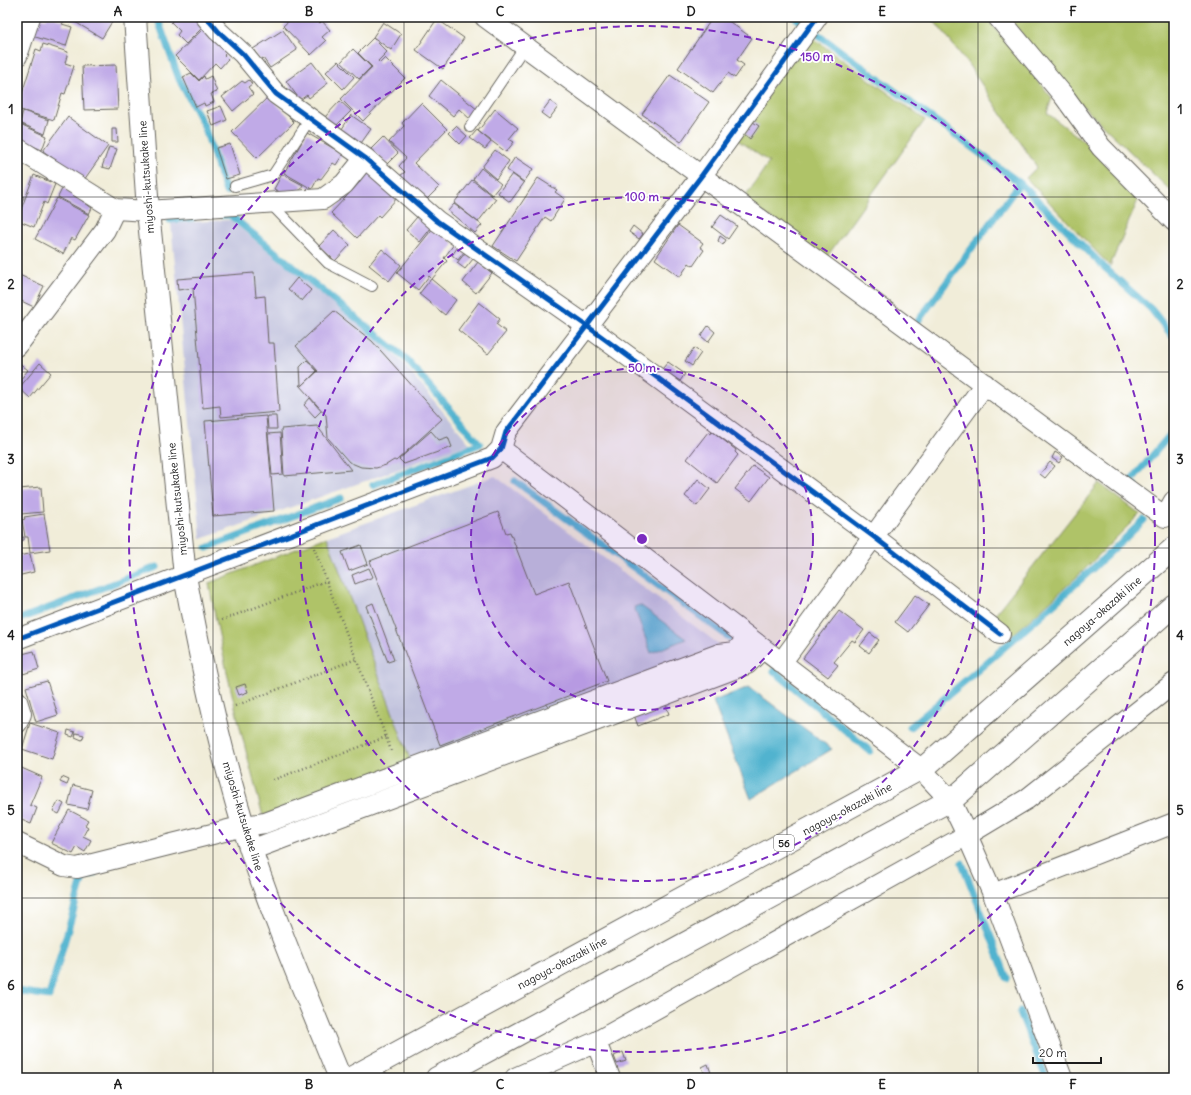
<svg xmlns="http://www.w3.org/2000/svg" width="1191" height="1095" font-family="Delius,sans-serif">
  <rect width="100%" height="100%" fill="#fff"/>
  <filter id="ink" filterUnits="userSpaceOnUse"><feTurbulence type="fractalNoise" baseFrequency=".025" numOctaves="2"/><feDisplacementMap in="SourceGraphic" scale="8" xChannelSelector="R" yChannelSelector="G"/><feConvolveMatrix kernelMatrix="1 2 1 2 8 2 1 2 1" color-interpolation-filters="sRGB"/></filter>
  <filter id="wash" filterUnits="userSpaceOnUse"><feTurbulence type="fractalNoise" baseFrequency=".012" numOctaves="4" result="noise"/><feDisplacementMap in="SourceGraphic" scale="16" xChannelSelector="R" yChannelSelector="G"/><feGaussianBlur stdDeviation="0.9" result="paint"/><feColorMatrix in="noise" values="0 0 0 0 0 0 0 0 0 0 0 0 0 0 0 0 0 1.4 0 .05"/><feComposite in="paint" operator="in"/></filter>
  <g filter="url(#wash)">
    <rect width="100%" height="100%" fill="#f1edd9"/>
    <!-- industrial -->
    <path fill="#c1c2dd" d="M230,220L358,323L401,361L470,444L201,539L171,223Z
      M495,476L721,646L411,762L327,537Z"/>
    <!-- green -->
    <path fill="#afc367" stroke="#667042" d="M931,17H986L1052,98L1047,113L1085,142L1138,200L1110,266L1026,178L1037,167L966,61Z
      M1008,17H1174V194L1064,88Z
      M810,36L925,120L826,258L744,199L769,162L733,137Z
      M1099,483L1140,514L1081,573L1013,635L991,619Z
      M327,537L411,762L263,816C242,738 223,662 209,583Z"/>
    <!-- water -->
    <path fill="#51b3cf" stroke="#366876" d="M640,605L686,639L651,653L634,607Z
      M749,687L832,749L751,799L713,701Z"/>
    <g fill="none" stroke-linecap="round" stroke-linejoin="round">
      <!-- stream -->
      <path stroke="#51b3cf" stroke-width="7" d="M157,17L179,79L204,126L226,192
        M795,17L805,25
        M819,35L1020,183L1105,268L1151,309L1174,338
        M222,215H230L405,358L480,444L373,485
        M170,220L192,218
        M918,321L1020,183
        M515,481L730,638
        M1135,485L1130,482L1174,430
        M207,548L341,498
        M17,620L157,567
        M774,671L870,751
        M910,727C991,660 1068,594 1144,520
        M962,863L1007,978
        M17,991L49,996L83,877L93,874
        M1020,1012L1046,1078"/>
    </g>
    <g id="blocks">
      <!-- building -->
      <path fill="#c0aae7" d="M39,17L46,19L47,17H51L64,21L62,24L72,27L66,46L32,36Z
        M71,17H107L113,20L102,38L70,19Z
        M176,17H197L205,25L186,44L177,35L180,31L171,22Z
        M293,17H315L320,23L322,21L330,30L322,37L326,41L311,55L283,26Z
        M713,17H723L752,38L737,60L744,65L735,78L728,73L713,93L678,68Z
        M437,19L464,38L443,69L416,50Z
        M383,22L401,34L391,50L373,37Z
        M205,27L229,50L224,55L228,59L220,68L215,63L199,80L175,56Z
        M283,30L297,50L270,68L263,58L260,60L253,49Z
        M373,38L387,52L378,61L380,63L385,58L405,78L363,121L341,99L372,67L358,53Z
        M43,44L68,52L65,63L74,66L65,94L62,93L54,120L17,109L36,49L41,51Z
        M353,49L371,67L359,79L341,62Z
        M338,61L354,77L343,89L326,72Z
        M312,62L328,83L309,98L307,95L300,100L286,81Z
        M116,65L118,109L84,110L82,66Z
        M191,73L199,81L204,76L205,79L211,76L217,92L211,94L214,102L205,106L204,103L196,107L183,77Z
        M670,75L709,102L681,142L642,114Z
        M249,80L252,84L248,87L253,94L233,111L222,97L242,81L245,83Z
        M441,80L478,110L470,119L459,109L453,116L429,96Z
        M269,96L294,122L257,158L232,132Z
        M340,101L351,111L333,129L323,119Z
        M550,101L558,107L549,119L541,113Z
        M421,103L447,129L414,163L439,187L425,201L400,176L405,172L399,166L406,158L389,142L404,126L402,123Z
        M221,106L227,120L213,126L207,111Z
        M495,109L518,128L509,139L514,142L506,152L478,131Z
        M23,111L49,120L45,134L20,123Z
        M351,115L371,129L359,146L340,132Z
        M68,117L108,146L84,180L43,151Z
        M753,122L759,126L750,139L744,134Z
        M20,124L47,136L42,150L17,139V131Z
        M456,126L467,136L460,144L449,133Z
        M112,129H117L118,142H112Z
        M477,130L491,142L485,149L470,138Z
        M307,133L343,154L336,165L333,163L321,179L318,178L312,189L284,173Z
        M383,137L398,153L387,164L371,149Z
        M230,144L240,175L226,179L216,148Z
        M109,147L117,149L110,169L102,167Z
        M495,150L509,161L496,179L482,167Z
        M515,157L533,169L524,182L507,170Z
        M367,168L398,197L380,217L378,215L357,238L331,213L360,182L357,180Z
        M481,168L501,184L492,195L473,179Z
        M282,174L303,185L298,193L284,194L274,189Z
        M512,174L524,183L510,202L498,193Z
        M34,175L55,184L47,204L44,202L34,227L17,220Z
        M538,178L557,190L555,192L565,199L551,221L545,217L516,261L493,246Z
        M472,180L496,199L478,222L454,203Z
        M63,187L92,208L89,214L58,197Z
        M17,194L24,197L17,213Z
        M57,198L89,215L75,240L71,238L63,254L35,239Z
        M454,204L482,225L475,233L448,211Z
        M721,215L737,226L728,239L712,227Z
        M417,217L431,228L420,242L406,230Z
        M678,225L703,243L700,247L704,250L693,266L689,263L680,277L655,259Z
        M633,226L643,234L639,239L629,232Z
        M434,227L454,244L444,258L447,261L432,279L429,276L418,290L397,273Z
        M334,230L350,245L335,261L319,246Z
        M720,236L726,240L723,245L718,241Z
        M458,247L464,252L458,260L452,255Z
        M382,249L401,265L389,281L369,265Z
        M465,253L473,259L465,269L457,263Z
        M478,262L492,273L476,293L463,282Z
        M254,273L256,297L265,296L268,343H274L279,412L221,417L220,406L203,408L193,288L178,290L177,279Z
        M17,274L44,286L34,307L17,299Z
        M297,278L311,290L302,301L288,289Z
        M431,279L456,300L445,315L419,294Z
        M479,302L500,319L496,324L506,332L488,354L458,330Z
        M334,311L372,341L442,419L396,461L394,460L386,465L376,468L361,467L349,462L328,438L326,415L299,385H301L300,367L307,360L317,371L302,386L318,371L296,346Z
        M708,326L715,332L708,342L701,336Z
        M694,348L701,353L692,366L685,361Z
        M18,362L28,370L17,384V363Z
        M668,362L685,374L680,381L662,369Z
        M40,363L51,373L30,398L19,388Z
        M310,398L321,411L315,417L304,405Z
        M266,416L274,511L213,516L205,421Z
        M267,416H276L277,429H268Z
        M317,426L351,470L284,476L281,429Z
        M431,431L439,440L448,437L452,447L404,464L399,459Z
        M712,431L736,450L735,452L738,455L717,483L687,459L708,432L711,434Z
        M280,433L283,474L272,475L268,434Z
        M1055,452L1063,457L1059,463L1052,458Z
        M1050,462L1055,466L1045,478L1040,474Z
        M753,466L769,477L751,501L735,489Z
        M698,479L710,489L697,506L685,496Z
        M41,487L43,512L21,514L19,489Z
        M498,512L506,533L510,532L534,594L569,581L607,681L440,745L370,561Z
        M44,514L50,550L30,553L28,537H25L22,520L25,519L24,517Z
        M20,515L22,523L17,524V516Z
        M21,531L22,536L17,537V532Z
        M24,537V540L19,541V538Z
        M361,545L368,564L349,571L342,552Z
        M30,554L34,572L17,576V556Z
        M369,568L373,577L355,584L352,575Z
        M915,595L929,605L908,632L895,622Z
        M373,603L394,660L388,662L366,606Z
        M839,611L864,630L855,642L852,640L834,662L838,665L828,677L803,658Z
        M870,633L879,640L869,653L860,646Z
        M34,651L39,669L23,674L18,655Z
        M47,681L58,715L36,722L26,687Z
        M245,684L248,692L239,695L236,687Z
        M665,703L669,714L638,726L634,715Z
        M30,723L60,733L52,759L22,749Z
        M68,730L75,732L73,737L67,735Z
        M76,733L84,735L82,740L75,737Z
        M17,766L42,777L30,805L37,808L31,824L17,818Z
        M62,777L69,780L67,785L60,782Z
        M73,785L92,790L87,809L68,805Z
        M59,801L64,804L59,814L53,811Z
        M69,810L88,820L85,825L88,827L83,836L91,840L85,852L77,847L73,854L51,843Z
        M623,1052L626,1061L617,1064L614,1056Z
        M708,1064L711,1073L705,1075L702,1067Z"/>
    </g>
  </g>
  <g filter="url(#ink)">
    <use href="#blocks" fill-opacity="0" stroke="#67655e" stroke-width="1"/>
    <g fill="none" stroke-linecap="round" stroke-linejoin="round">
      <defs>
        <path id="lane" d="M470,127L525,46
          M235,186L273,175L310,119
          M269,202L328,263L372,286"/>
        <path id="street" d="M206,17L218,31L243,54L276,94L365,158L437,221L587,326L874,537L1000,634
          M485,17L1165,517L1174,501
          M998,17L1064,96L1101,147L1174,221
          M17,56L30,17
          M17,148L115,209L148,211L323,199L344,184L365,158
          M17,346L105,230L115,209
          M501,449L921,769L950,800L967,835L993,894L1062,1078
          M17,639L492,458L501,449L506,432L702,175L817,17
          M781,663L985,384
          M17,701L21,714L17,723
          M17,843L64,866L77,868L244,826L265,823L719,654L736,652L748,637
          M251,850L747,664L762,649
          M993,894L1174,823
          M596,1042L610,1078
          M515,1078L596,1042L967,835L1027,799L1174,683"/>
        <path id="secondary" d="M135,17L148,211L185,576C202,668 222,762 251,850C277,927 309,1002 340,1078"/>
        <path id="primary" d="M351,1078L927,765L1174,548
          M437,1078L954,798L1174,605"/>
      </defs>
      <!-- lane casing -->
      <use href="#lane" stroke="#67655e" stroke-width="12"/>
      <!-- street casing -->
      <use href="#street" stroke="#67655e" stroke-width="22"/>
      <!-- secondary casing -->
      <use href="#secondary" stroke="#67655e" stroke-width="24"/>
      <!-- primary casing -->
      <use href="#primary" stroke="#67655e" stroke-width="24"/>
      <!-- path -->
      <path stroke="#67655e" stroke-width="2.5" stroke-dasharray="1 3" stroke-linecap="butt" d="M314,548L392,753
        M222,620L326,581
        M235,706L356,659
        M273,780L386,737"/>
      <!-- lane -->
      <use href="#lane" stroke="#fff" stroke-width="10"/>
      <!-- street -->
      <use href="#street" stroke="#fff" stroke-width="20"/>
      <!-- secondary -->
      <use href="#secondary" stroke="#fff" stroke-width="22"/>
      <!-- primary -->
      <use href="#primary" stroke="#fff" stroke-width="22"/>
      <defs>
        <path id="cycleway" d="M206,17L218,31L243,54L276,94L365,158L437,221L587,326L874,537L1000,634
          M17,639L492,458L501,449L506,432L702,175L817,17"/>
      </defs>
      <!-- cycleway casing -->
      <use href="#cycleway" stroke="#fff" stroke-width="8"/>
      <!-- cycleway -->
      <use href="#cycleway" stroke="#0057b8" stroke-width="5"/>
    </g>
  </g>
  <!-- grid -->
  <path fill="none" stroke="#1c1c1c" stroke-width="1" stroke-opacity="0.55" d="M213,17V1078M404,17V1078M596,17V1078M787,17V1078M978,17V1078M17,197H1174M17,372H1174M17,548H1174M17,723H1174M17,898H1174"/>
  <!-- distance rings -->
  <circle cx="642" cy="539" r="171" fill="#7b2cbf" fill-opacity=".12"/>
  <g fill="none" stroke="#7b2cbf" stroke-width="2" stroke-dasharray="7 5">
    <circle cx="642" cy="539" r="171"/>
    <circle cx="642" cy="539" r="342"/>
    <circle cx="642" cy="539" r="513"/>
  </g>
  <g text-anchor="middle" stroke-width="3.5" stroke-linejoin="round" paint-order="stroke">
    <!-- shield labels -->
    <rect fill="#fff" stroke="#606060" stroke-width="1" x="774" y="835" width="20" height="16" rx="3"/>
    <g font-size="10" font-weight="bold" fill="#1c1c1c">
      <text x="784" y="847">56</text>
    </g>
    <!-- street labels -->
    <g font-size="11" fill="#1c1c1c" stroke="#fff">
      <text transform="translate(146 177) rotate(-94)" y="4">miyoshi-kutsukake line</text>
      <text transform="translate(177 499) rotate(-96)" y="4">miyoshi-kutsukake line</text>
      <text transform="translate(1102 611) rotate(-41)" y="4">nagoya-okazaki line</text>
      <text transform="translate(847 809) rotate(-28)" y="4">nagoya-okazaki line</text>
      <text transform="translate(243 816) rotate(73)" y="4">miyoshi-kutsukake line</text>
      <text transform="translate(562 963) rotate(-28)" y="4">nagoya-okazaki line</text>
    </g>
  </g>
  <circle cx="642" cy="539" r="6" fill="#7b2cbf" stroke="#fff" stroke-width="2"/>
  <g font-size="12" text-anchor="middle" font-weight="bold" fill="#7b2cbf" stroke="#fff" stroke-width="3.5" stroke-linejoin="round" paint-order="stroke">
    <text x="817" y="61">150 m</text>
    <text x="642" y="201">100 m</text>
    <text x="642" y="372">50 m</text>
  </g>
  <!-- margin -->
  <rect width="1191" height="1095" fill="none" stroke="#fff" stroke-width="44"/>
  <!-- scale -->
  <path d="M1033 1057v6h68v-6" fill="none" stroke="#1c1c1c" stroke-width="2"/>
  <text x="1039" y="1057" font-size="12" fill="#1c1c1c" stroke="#ffffff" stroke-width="3" paint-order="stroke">20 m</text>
  <rect x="22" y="22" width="1147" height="1051" fill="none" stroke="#1c1c1c" stroke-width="1.5"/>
  <g font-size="13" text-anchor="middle" font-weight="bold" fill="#1c1c1c">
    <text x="118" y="16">A</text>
    <text x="309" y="16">B</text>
    <text x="500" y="16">C</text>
    <text x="691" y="16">D</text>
    <text x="882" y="16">E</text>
    <text x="1073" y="16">F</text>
    <text x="11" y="114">1</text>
    <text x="1180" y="114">1</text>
    <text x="11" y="289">2</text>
    <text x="1180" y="289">2</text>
    <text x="11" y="464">3</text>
    <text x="1180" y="464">3</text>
    <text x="11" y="640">4</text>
    <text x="1180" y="640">4</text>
    <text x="11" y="815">5</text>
    <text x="1180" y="815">5</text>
    <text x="11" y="990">6</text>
    <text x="1180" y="990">6</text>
    <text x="118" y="1089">A</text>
    <text x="309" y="1089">B</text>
    <text x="500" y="1089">C</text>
    <text x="691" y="1089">D</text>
    <text x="882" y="1089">E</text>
    <text x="1073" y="1089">F</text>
  </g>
</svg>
